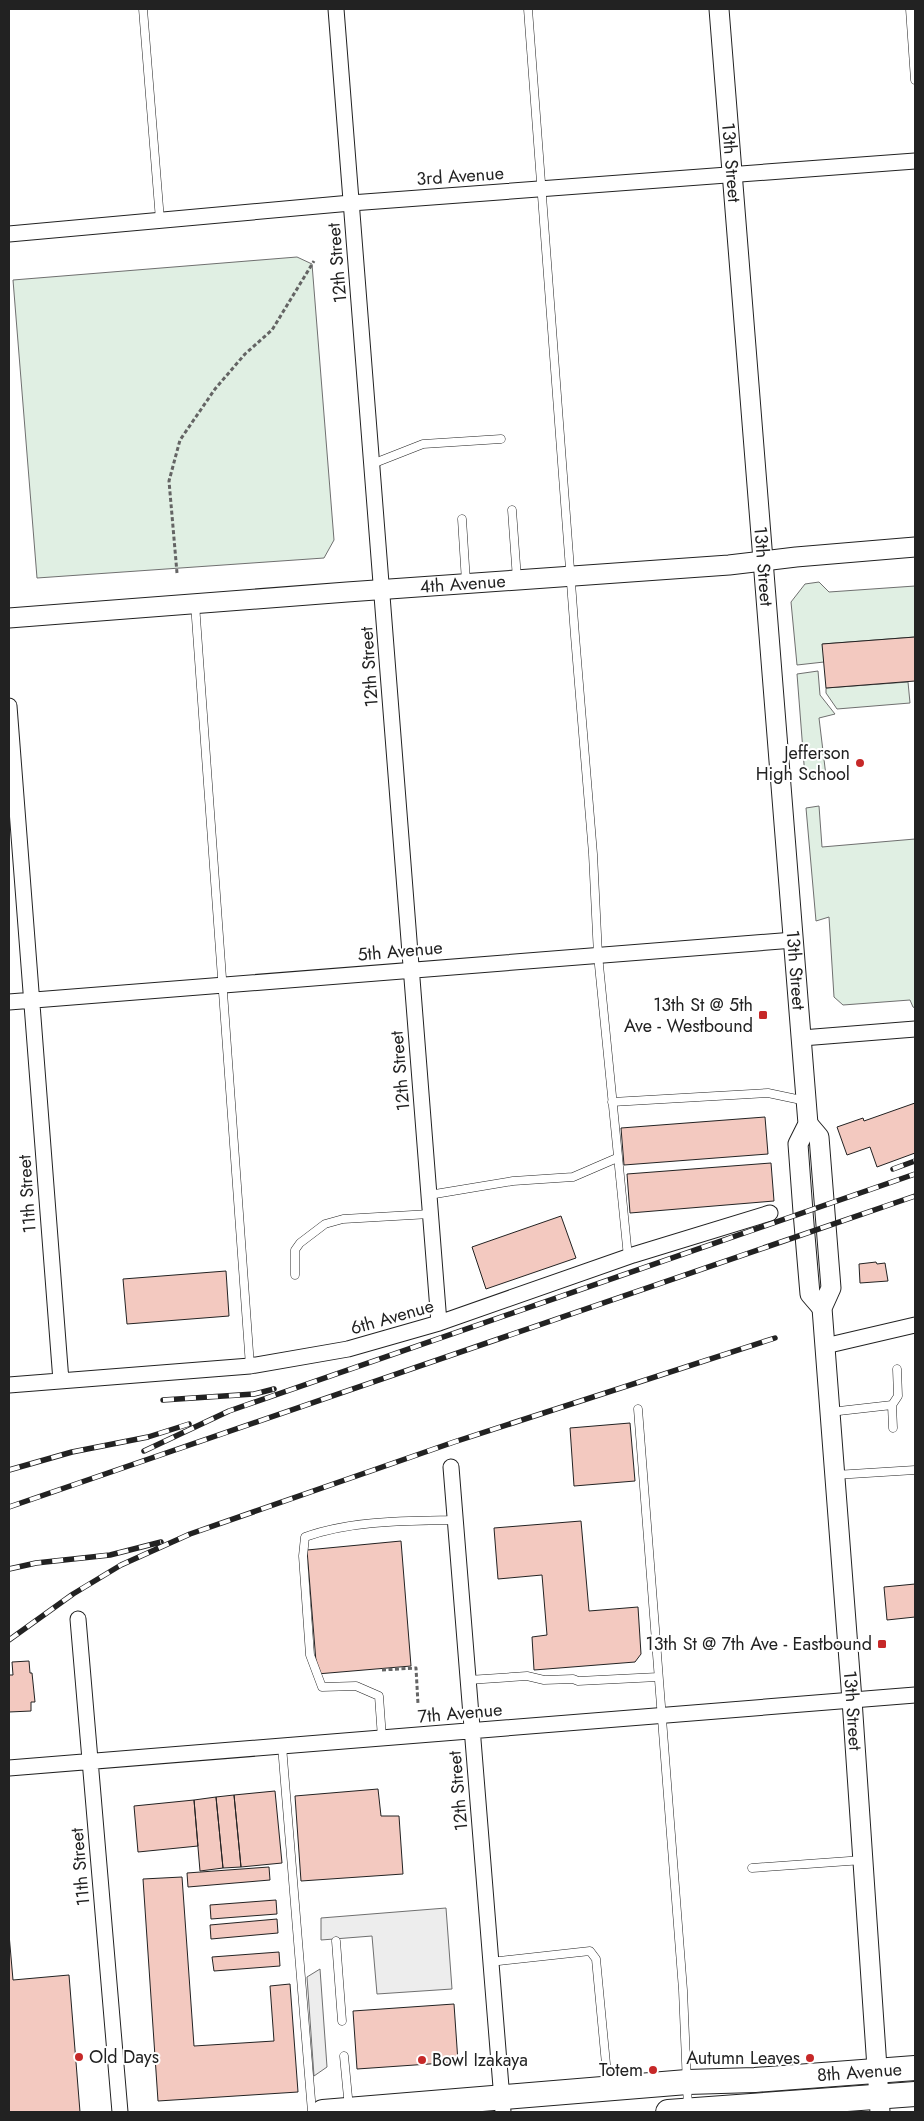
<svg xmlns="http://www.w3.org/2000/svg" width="924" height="2121" font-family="Jost,sans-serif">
  <rect width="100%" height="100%" fill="#fff"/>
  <!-- green -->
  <path fill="#e0efe3" stroke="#6f6f6f" d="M297,257L312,264L334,540L324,558L37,578L13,280Z
    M819,582L829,592L915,586V637L823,644L824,662L797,665L791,602L805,584Z
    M818,671L820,695L835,714L819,718L826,776L805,777L797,674Z
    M908,682L910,703L837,709L826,693V688Z
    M819,806L822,847L915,839V1008L913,1007L910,1000L843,1005L834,997L829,917L816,921L806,808Z"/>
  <!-- parking -->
  <path fill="#ededed" stroke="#6f6f6f" d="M446,1908L452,1989L377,1994L372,1936L321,1940V1918Z
    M320,1969L327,2067L314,2076L307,1977Z"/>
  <!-- building -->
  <path fill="#f3c9c0" stroke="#222" d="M915,637V681L826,688L822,644Z
    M915,1103V1153L877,1167L870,1147L847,1155L837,1127L863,1118L864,1121Z
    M765,1117L768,1154L624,1165L621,1128Z
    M771,1163L774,1201L630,1213L627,1174Z
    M561,1216L576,1258L486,1289L472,1247Z
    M876,1262L877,1264L885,1263L888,1281L860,1283L859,1264Z
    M226,1271L229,1316L127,1324L123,1279Z
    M630,1423L635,1481L574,1486L570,1428Z
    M581,1521L589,1611L638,1607L641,1654L635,1662L534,1670L532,1637L547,1635L542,1575L498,1579L494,1528Z
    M401,1541L411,1666L317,1674L307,1550Z
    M915,1584V1617L887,1620L884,1587Z
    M29,1661L30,1673H32L35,1702H31V1711L9,1712V1675H13L12,1662Z
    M378,1789L381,1816H399L403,1874L301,1881L295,1796Z
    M275,1791L282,1863L241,1867L234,1795Z
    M234,1795L241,1867L223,1868L216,1797Z
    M216,1797L223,1868L200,1871L194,1800Z
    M194,1800L198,1846L138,1852L134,1806Z
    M269,1867L270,1880L188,1887L187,1873Z
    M182,1877L194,2046L274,2041L270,1986L290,1984L298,2092L158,2101L143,1879Z
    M276,1900L277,1914L211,1919L210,1905Z
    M277,1919L278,1933L211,1939L210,1925Z
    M9,1934L13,1980L69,1975L80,2112H9Z
    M279,1952L280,1966L214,1971L212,1957Z
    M454,2004L458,2062L357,2069L353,2011Z"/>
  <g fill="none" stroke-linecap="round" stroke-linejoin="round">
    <defs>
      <path id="service" d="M143,9L160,220
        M528,9L575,636L593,854L598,955L628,1257
        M910,9L915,80
        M372,464L423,444L501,439
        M512,510L517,579
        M462,519L466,582
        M195,604L250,1366
        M612,1102L768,1093L806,1101
        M429,1195L513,1181L573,1177L617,1158
        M295,1275V1250L300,1243L325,1224L343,1219L430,1214
        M892,1405L893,1428
        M638,1409L683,1990L688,2108
        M830,1412L892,1405L898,1396L897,1369
        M835,1475L915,1470
        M468,1680L527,1676L544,1680L573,1679L578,1681L658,1677
        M382,1738L379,1696L356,1686L322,1687L310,1655L303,1556L305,1537C351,1520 408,1521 456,1520
        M282,1746L312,2112
        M752,1868L863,1860
        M336,1941L342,2021
        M490,1962L590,1951L596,1959L608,2085
        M344,2056L349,2108"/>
      <path id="minor" d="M336,9L439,1323
        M9,234L351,203L915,161
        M9,706L61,1381
        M9,1002L794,940
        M802,1038L915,1029
        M825,1346L915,1325
        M9,1385L250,1366L348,1349L439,1323L633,1255L770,1213
        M451,1467L503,2112
        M78,1619L120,2112
        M9,1768L915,1695"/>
      <g id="tertiary">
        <path id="s1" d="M719,9L808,1124L798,1144L803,1212L810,1294L822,1308"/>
        <path id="s2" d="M9,618L347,592L729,565L796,557L915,547"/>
        <path id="s3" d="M808,1124L819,1137L831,1288L822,1308L852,1700L880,2112"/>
      </g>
      <g id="primary">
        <path id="s4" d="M323,2112L687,2082L755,2080L915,2068"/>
        <path d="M668,2112L915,2094"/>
      </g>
    </defs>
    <!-- service casing -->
    <use href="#service" stroke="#222" stroke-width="9"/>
    <!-- minor casing -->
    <use href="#minor" stroke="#222" stroke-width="17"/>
    <!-- tertiary casing -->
    <use href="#tertiary" stroke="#222" stroke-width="21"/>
    <!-- primary casing -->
    <use href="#primary" stroke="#222" stroke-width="26"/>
    <!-- path -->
    <path stroke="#646464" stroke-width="3" stroke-dasharray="4 2.5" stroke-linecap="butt" d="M177,573L169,481L180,440L215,389L245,354L272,330L314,261
      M382,1670L416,1668L418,1704"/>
    <!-- service -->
    <use href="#service" stroke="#fff" stroke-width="8"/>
    <!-- minor -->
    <use href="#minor" stroke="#fff" stroke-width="15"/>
    <!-- tertiary -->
    <use href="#tertiary" stroke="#fff" stroke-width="19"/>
    <!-- primary -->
    <use href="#primary" stroke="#fff" stroke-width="24"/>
    <defs>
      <path id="rail" d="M893,1169L915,1161
        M163,1400L254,1394L274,1389
        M144,1451L229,1411L915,1174
        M9,1470L72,1452L148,1437L189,1424
        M9,1507L915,1196
        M9,1569L36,1563L110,1555L161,1542
        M9,1640L73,1594L121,1565L190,1534L454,1442L775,1338"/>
    </defs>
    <!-- rail casing -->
    <use href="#rail" stroke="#222" stroke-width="5.5"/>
    <!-- rail -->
    <use href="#rail" stroke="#fff" stroke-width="4" stroke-dasharray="11" stroke-linecap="butt"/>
  </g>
  <!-- markers -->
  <g fill="#c62828" stroke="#fff" stroke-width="2">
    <circle cx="860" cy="763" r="5"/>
    <rect x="758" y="1010" width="10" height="10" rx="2.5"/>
    <rect x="877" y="1639" width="10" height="10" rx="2.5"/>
    <circle cx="79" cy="2057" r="5"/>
    <circle cx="810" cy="2058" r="5"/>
    <circle cx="422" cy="2060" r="5"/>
    <circle cx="653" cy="2070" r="5"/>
  </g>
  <g text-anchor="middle" stroke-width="4" stroke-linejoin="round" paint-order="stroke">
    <!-- street labels -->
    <g font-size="18" fill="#222" stroke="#fff">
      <text dy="6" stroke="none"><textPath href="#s1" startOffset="154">13th Street</textPath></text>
      <text transform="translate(460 176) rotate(-4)" y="6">3rd Avenue</text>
      <text transform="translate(337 263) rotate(-95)" y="6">12th Street</text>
      <text dy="6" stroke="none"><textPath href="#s1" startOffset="559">13th Street</textPath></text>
      <text dy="6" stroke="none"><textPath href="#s2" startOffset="455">4th Avenue</textPath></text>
      <text transform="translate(369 667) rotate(-94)" y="6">12th Street</text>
      <text transform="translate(400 951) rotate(-5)" y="6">5th Avenue</text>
      <text dy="6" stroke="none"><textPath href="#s1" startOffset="964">13th Street</textPath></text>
      <text transform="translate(400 1071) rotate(-95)" y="6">12th Street</text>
      <text transform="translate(27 1194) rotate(-94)" y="6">11th Street</text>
      <text transform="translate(392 1317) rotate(-16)" y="6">6th Avenue</text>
      <text dy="6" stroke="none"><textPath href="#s3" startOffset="594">13th Street</textPath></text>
      <text transform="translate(460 1713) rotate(-5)" y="6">7th Avenue</text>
      <text transform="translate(458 1791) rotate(-95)" y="6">12th Street</text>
      <text transform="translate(80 1867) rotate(-95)" y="6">11th Street</text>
      <text dy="6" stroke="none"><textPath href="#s4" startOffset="538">8th Avenue</textPath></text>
    </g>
    <!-- poi labels -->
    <g font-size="18" fill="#222" stroke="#fff" text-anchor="end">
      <text x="850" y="759">Jefferson<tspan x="850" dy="21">High School</tspan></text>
      <text x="753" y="1011">13th St @ 5th<tspan x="753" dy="21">Ave - Westbound</tspan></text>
      <text x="872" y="1650">13th St @ 7th Ave - Eastbound</text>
      <text x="89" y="2063" text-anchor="start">Old Days</text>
      <text x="800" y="2064">Autumn Leaves</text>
      <text x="432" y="2066" text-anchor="start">Bowl Izakaya</text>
      <text x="643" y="2076">Totem</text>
    </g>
  </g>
  <!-- border -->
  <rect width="924" height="2121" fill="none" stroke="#222222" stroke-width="20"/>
</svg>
